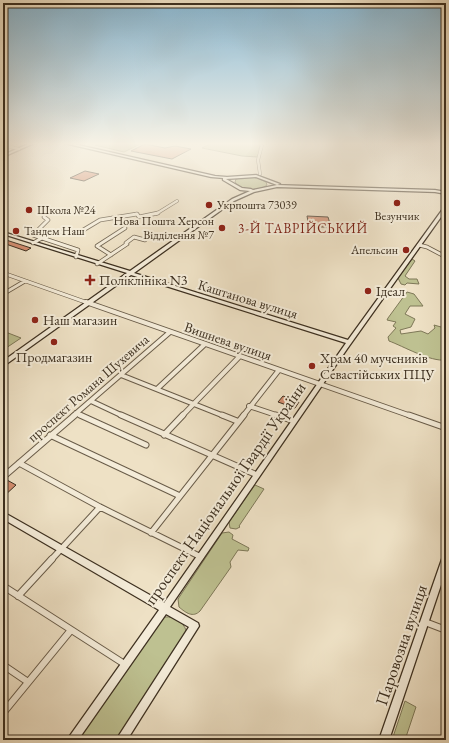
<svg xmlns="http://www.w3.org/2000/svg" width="449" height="743" font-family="'EB Garamond',serif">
  <rect width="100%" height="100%" fill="#eee1c5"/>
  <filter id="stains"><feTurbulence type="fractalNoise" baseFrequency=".005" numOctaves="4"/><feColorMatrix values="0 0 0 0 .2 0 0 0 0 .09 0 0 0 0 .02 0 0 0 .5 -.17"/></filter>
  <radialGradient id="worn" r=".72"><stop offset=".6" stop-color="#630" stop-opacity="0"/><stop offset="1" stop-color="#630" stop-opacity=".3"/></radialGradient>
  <!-- green -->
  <path fill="#bec191" stroke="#7e7858" d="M98,144H140L124,152L95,145Z
    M210,144H260L258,157L242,156L202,148Z
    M246,177H256L266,182L267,185C257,192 243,191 235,182L236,179Z
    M412,259L415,261L405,276L409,279H417L419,284L407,283L405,285L401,284L398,278Z
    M407,292L414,294L423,306H410L405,314L415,319L411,327L400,330L401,334L421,331L428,334L435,328L434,325L441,327L446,325V360C430,362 403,346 389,341L388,337L396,328L393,326L396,322L387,320L388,318Z
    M3,331L21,338L3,350Z
    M255,485L264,489L239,526L240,527L236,529L230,528L229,522Z
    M229,532L233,535L232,539L249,548L248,551L238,550L230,562L231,567L200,611C193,618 186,613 179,607L178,599L222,533Z
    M165,617C174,616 183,622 186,630L185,634L116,740H77L162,619Z
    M405,701L416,707L405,740H392Z"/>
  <!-- building -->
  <path fill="#d38d6f" stroke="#3d3020" d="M145,144L165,148L175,146L191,149L172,159L131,151Z
    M85,171L99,174L84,181L70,178Z
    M307,216L328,217L331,227H309Z
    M3,239L31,248L26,251L3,243Z
    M283,396L288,398L299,402L295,408L278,402Z
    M7,480L16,485L3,497V484Z"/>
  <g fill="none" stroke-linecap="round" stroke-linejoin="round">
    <defs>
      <path id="street-far4" d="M9,144L6,146L19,149
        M260,174L258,160L262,145
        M136,214H137
        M156,214L177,201"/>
      <path id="street-far3" d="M44,217L48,220L33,235L78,250L76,257
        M33,243L53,232H80L100,220L137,214L139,217L158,213
        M419,245L427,247L446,257
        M111,255L97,246L125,228
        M97,264L127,244L126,243L134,237L145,240
        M3,273L88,303
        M3,294L25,281"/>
      <path id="street-far2" d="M86,302L411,416
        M121,375L224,416
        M157,389L204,345
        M91,401L123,416
        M249,406L279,416
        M76,413L82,416
        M73,416L170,332
        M182,416L239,357
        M243,416L279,370"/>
      <path id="street-far1" d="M80,415L146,445
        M121,415L257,475
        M222,415L237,421
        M276,415L294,421
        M409,415L446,428
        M50,435L180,496
        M164,435L183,415
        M19,463L100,507L201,557
        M3,477L75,415
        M151,533L244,415
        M51,560L100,507"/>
      <path id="street" d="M3,586L126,665
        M18,596L52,559
        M425,622L446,630
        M3,665L28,682
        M3,713L71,630"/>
      <path id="secondary" d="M28,144H32L3,157V155Z
        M68,144H74L215,176L227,177L256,175L280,184L277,185L256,177L226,179L242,188L251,189L253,190L277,185L435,190L446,192V194L435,192L277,187L254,192L234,201L134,273L348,340L445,206H446V210L347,349L170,607L198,623L199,626L127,740H116L189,627L166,614L78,740H67L69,737L159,610L3,519V512L164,603L346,343L131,275L5,365L3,366V361L127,273L3,234V232L130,271L232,199L250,191L240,190L223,180V178L211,177Z
        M446,556V570L389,740H379L442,559L443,557Z"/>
    </defs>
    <!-- street-far4 casing -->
    <use href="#street-far4" stroke="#695c49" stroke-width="3.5"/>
    <!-- street-far3 casing -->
    <use href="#street-far3" stroke="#695c49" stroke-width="4.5"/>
    <!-- street-far2 casing -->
    <use href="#street-far2" stroke="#695c49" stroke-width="6"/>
    <!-- street-far1 casing -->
    <use href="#street-far1" stroke="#695c49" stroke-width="7"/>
    <!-- street casing -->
    <use href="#street" stroke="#695c49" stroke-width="8"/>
    <!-- secondary casing -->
    <use href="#secondary" stroke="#3d3020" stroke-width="2.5"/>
    <!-- street-far4 -->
    <use href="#street-far4" stroke="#f4ecd9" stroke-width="2.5"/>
    <!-- street-far3 -->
    <use href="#street-far3" stroke="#f4ecd9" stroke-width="3"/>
    <!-- street-far2 -->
    <use href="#street-far2" stroke="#f4ecd9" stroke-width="4"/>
    <!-- street-far1 -->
    <use href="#street-far1" stroke="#f4ecd9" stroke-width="5"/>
    <!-- street -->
    <use href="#street" stroke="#f4ecd9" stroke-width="6"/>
    <!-- secondary -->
    <use href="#secondary" fill="#f4ecd9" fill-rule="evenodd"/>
  </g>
  <!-- sky -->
  <linearGradient id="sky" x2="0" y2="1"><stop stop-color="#88b8d4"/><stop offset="0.58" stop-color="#f7f2e5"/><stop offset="1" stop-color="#f7f2e5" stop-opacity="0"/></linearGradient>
  <rect width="449" height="248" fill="url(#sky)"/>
  <!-- markers -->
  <g fill="#8f2418" stroke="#f4ecd9" stroke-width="1.5">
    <circle cx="397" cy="203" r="4"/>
    <circle cx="209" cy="205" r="4"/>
    <circle cx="29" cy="210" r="4"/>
    <circle cx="222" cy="228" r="4"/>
    <circle cx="16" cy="231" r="4"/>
    <circle cx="406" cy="250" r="4"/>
    <path d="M88 274h4v4h4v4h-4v4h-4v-4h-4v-4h4z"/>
    <circle cx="368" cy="291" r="4"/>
    <circle cx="35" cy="320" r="4"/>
    <circle cx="54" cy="342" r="4"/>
    <circle cx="312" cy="366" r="4"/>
  </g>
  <g text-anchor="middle" stroke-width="4" stroke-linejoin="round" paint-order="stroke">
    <!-- far-poi labels -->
    <g font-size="12" fill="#3d3020" stroke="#f4ecd9" text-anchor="start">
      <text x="217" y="209">Укрпошта 73039</text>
      <text x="37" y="214">Школа №24</text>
      <text x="397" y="220" text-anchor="middle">Везунчик</text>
      <text x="214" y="225" text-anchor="end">Нова Пошта Херсон<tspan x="214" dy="14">Відділення №7</tspan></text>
      <text x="24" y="235">Тандем Наш</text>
      <text x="398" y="254" text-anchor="end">Апельсин</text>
    </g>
    <!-- far-quarter labels -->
    <g font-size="13" letter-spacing="1" fill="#7a1f14" stroke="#f4ecd9">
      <text x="303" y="233">3-Й ТАВРІЙСЬКИЙ</text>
    </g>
    <!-- poi labels -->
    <g font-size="14" fill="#3d3020" stroke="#f4ecd9" text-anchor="start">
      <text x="99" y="285">Поліклініка N3</text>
      <text x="376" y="296">Ідеал</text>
      <text x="43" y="325">Наш магазин</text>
      <text x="54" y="362" text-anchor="middle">Продмагазин</text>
      <text x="320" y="363">Храм 40 мучеників<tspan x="320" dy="16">Севастійських ПЦУ</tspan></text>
    </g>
    <!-- street labels -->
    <g font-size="14" fill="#3d3020" stroke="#f4ecd9">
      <text transform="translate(248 299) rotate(17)" y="5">Каштанова вулиця</text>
      <text transform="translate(228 341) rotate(19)" y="5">Вишнева вулиця</text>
      <text transform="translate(88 388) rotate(-41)" y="5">проспект Романа Шухевича</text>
    </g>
    <!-- near-street labels -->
    <g font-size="17" fill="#3d3020" stroke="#f4ecd9">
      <text transform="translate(225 493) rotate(-55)" y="6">проспект Національної Гвардії України</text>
      <text transform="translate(401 645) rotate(-71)" y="6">Паровозна вулиця</text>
    </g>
  </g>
  <!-- margin -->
  <rect width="449" height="743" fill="none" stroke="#eee1c5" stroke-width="16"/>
  <rect x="4" y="4" width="441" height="735" fill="none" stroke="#3d3020" stroke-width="2"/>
  <rect x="8" y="8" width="433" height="727" fill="none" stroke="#3d3020"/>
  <rect width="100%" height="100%" filter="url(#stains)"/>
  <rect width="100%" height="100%" fill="url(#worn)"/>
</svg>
